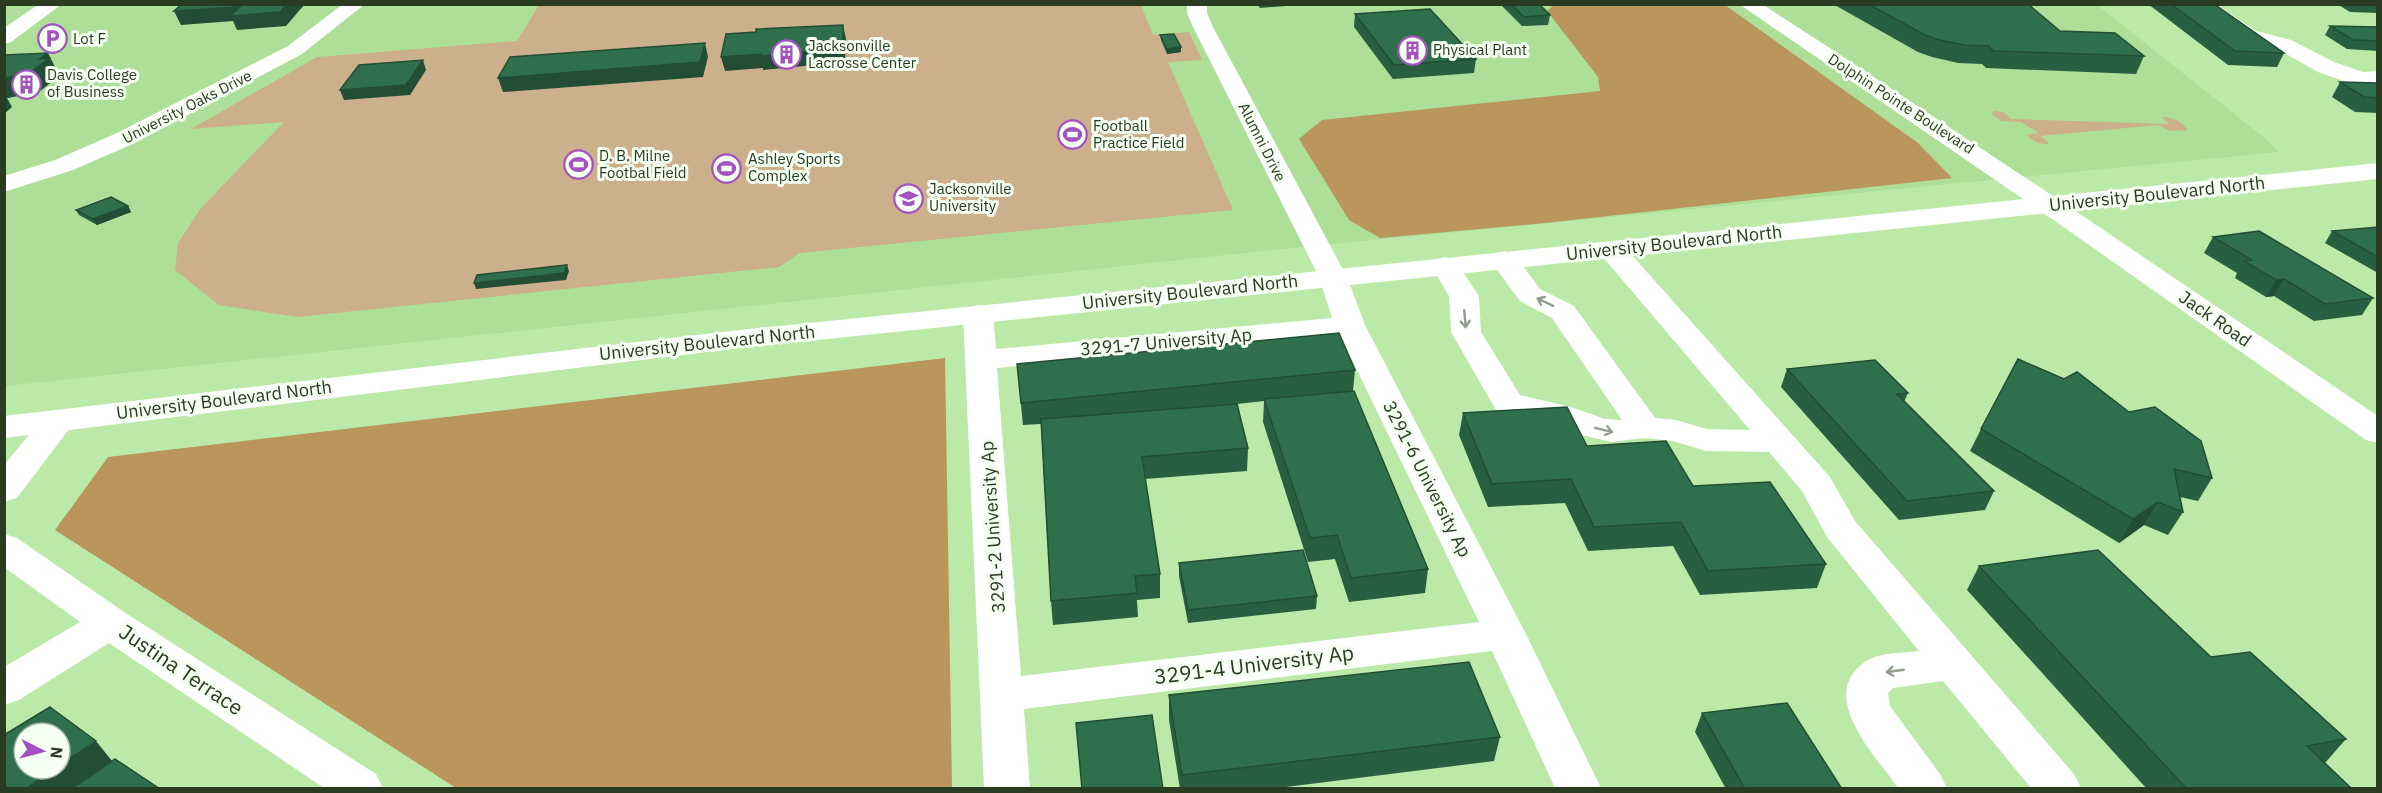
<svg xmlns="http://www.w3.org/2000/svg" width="2382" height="793" font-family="'IBM Plex Sans',sans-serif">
  <rect width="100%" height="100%" fill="#bbe9a8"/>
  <!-- built -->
  <path fill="#addf99" d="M4,5H2097L2266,139L2279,152L1281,249L5,386Z"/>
  <!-- green -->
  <path fill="#cbb08b" d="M539,5H1141L1153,35L1189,32L1202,60L1168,62L1233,210L800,253L779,267L297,317L219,305L175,270L178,243L201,208L284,122L191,129L317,57L517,41Z
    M1996,111L2005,113L2011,119L2169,124L2162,117C2173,117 2182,122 2188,130L2170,131L2158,125L2040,136L2049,143C2042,146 2032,141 2027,135L2039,133L2021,122L2001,121L1991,113Z"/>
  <!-- forest -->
  <path fill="#ba955c" d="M1554,5H1725L1918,143L1952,178L1545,223L1380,238L1349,220L1299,139L1322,120L1600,91L1598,77L1547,11Z
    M945,358L952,788H456L55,530L108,457Z"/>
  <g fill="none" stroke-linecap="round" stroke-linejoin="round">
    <!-- minor -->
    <path fill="#fff" fill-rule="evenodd" d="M39,4H62L11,42L4,44V28Z
      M343,4H365L302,54L135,143L73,170L4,192V176L55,160L117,133L288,46Z
      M1187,4H1207V13L1213,27L1347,277L1365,325L1526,634L1601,788H1555L1492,651L1024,709L1030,788H984L963,314L967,308L978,305L989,308L993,314L996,349L1332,318L1319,277L1193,27L1187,13ZM1340,335L1479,622L1021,676L997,368Z
      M1739,4H1762L1836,52L2074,210L2378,416V443L2366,440L2055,221Z
      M2193,4H2216L2256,31L2291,40L2334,62L2363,72L2378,71V85L2353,84L2318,72L2277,49L2242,40Z
      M1612,242L1622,244L1830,477L1855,521L2074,774L2081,788H2031L1943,681L1893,688L1888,693L1890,706L1940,774L1947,788H1898C1876,756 1816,696 1865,662C1878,652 1904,653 1919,651L1827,537L1802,491L1769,452L1706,451L1673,441L1644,438L1611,442L1582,435L1542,420L1496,410L1451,332L1449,296L1431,266L1435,260L1445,257L1455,260L1479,296L1481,332L1520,395L1571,407L1605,419L1622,420L1552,318L1520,301L1490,260L1494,254L1504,251L1514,254L1540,289L1574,306L1655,418L1676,420L1707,429L1750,430L1602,256L1598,250L1602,244Z
      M59,410L71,413L76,420L17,498L4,502V465L47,413Z
      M4,534L17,538L124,612L376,774L383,788H324L109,643L19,700L4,705V667L80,622L4,567Z"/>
    <!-- secondary -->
    <path fill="#fff" fill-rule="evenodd" d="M2378,163V179L740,348L4,438V416L740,330Z"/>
  </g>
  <!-- wall -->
  <path fill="#295f41" d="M1257,4H1311L1260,8Z
    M1500,4H1539L1550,15L1548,25L1522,26Z
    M1833,4H2028L2060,31L2144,56L2136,74L1986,68L1982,64L1958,63L1932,57L1918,52Z
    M2148,4H2214L2284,53L2277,67L2228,65Z
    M2337,4H2378V13L2350,12Z
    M1355,14L1476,59L1474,73L1393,79L1354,27Z
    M2330,26L2378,27V51L2347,49L2325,35Z
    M1160,35L1181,52L1167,54L1161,40Z
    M2340,82L2378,83V113L2355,112L2332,97Z
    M128,206L131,212L97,225L79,215L76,210Z
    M2378,227V273L2325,243L2332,231Z
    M2213,237L2373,298L2362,315L2314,321L2274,296L2266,297L2235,278L2237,273L2204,253Z
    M1017,364L1355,370L1353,391L1428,569L1425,593L1349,602L1335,559L1308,562L1263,422L1264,401L1237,404L1248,448L1247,471L1145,479L1160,574V598L1137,600L1138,617L1053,625L1051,601L1041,424L1023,425Z
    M1787,369L1908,393L1904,402L1994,491L1985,510L1899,520L1781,387Z
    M2129,412L2212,478L2198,501L2180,497L2183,512L2168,535L2144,525L2119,543L1970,451L1981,429Z
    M1463,413L1587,446L1693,486L1826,564L1817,588L1700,595L1673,546L1588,551L1565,503L1488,507L1459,435Z
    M1179,563L1317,596L1316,609L1188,623L1179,576Z
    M1979,566L2211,657L2346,739L2325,763L2352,789H2147L1967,590Z
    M1169,695L1500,737L1494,761L1269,789H1180L1169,720Z
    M1702,713L1842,789H1726L1695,732Z"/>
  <!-- shaded-wall -->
  <path fill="#224e35" d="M287,4H305L286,26L237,30L233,21L181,25L174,11L240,7Z
    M843,25L846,39L845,62L763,70V68L725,71L721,57L761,54Z
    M705,43L708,57L703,77L503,92L498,78Z
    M1181,47V52L1167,54V49Z
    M48,53L57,71L56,72L59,76L39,92L8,98H7L12,107L4,114V78L40,59Z
    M423,60L426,70L410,95L344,100L340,90Z
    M128,206L131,212L97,225L93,219Z
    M567,265L569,271L566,280L476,289L474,283Z
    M2284,279L2274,296L2266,297L2276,280Z
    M2158,502L2144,525L2119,543L2133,519Z
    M96,741L112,761L71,789H25L55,769H60V765Z"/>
  <!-- building -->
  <path fill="#306f4c" stroke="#224e35" stroke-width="1.5" d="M182,4H287L280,12L230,16L240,7L174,11Z
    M1511,4H1539L1550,15L1524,17Z
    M1868,4H2028L2060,31L2115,33L2144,56L1993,51L1989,46L1965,45L1939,40L1925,35Z
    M2171,4H2214L2284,53L2235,51Z
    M1430,9L1476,59L1394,65L1355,14Z
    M843,25V48L760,56L761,54L721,57L726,34L756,32V29Z
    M2330,26L2378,27V41L2353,40Z
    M1174,34L1181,47L1167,49L1160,35Z
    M705,43L700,62L498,78L510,57Z
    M48,53L40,59L49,58L29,74L4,78V55Z
    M423,60L406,85L340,90L359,65Z
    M2340,82L2378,83V98L2364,97Z
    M111,197L128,206L93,219L76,210Z
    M2378,227V257L2332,231Z
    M2259,231L2373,298L2325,304L2284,279L2276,280L2244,261L2252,260L2213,237Z
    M567,265L564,273L474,283L477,275Z
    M1339,333L1355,370L1021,403L1017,364Z
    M2018,359L2064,379L2077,372L2129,412L2155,407L2201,441L2212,478L2174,469L2183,512L2158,502L2133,519L1981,429Z
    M1875,360L1908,393L1897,394L1994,491L1907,501L1787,369Z
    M1354,391L1428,569L1351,578L1337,535L1310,538L1264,399Z
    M1237,404L1248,448L1142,457L1160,574L1135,576L1137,593L1051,601L1041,419Z
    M1567,407L1587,446L1666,441L1693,486L1770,482L1826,564L1708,571L1681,522L1594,527L1571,479L1492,484L1463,413Z
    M1303,550L1317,596L1188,610L1179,563Z
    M2098,550L2211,657L2250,652L2346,739L2307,746L2352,789H2187L1979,566Z
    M1469,662L1500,737L1182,775L1169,695Z
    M1787,703L1842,789H1745L1702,713Z
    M50,707L96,741L60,765V733H24V769H55L25,789H4V735Z
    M1152,715L1163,789H1082L1076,723Z
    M115,759L160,789H72Z"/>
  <!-- one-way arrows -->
  <defs><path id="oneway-shaft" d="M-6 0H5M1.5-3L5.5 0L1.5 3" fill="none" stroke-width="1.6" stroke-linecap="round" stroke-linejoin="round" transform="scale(1.5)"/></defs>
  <g stroke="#949d90">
    <use href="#oneway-shaft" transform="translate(1545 302) rotate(-154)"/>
    <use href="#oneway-shaft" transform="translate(1465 319) rotate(85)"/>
    <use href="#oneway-shaft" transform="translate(1604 430) rotate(14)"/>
    <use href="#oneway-shaft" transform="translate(1895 671) rotate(172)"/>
  </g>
  <!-- icons -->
  <defs>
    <symbol id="parking-ring" viewBox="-11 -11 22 22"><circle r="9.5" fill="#f4fef1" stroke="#a452c1" stroke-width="1.5"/><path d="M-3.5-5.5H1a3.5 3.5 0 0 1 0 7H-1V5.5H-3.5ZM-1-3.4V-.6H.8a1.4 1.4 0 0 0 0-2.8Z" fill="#a452c1"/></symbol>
    <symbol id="building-ring" viewBox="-11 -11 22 22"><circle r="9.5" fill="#f4fef1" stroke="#a452c1" stroke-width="1.5"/><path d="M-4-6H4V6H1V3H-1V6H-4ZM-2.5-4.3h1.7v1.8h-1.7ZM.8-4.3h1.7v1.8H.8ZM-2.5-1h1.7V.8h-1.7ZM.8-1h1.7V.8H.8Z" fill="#a452c1"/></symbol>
    <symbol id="stadium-ring" viewBox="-11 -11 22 22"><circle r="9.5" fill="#f4fef1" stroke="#a452c1" stroke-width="1.5"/><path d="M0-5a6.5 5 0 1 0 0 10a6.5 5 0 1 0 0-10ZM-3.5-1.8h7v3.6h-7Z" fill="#a452c1"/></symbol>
    <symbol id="university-ring" viewBox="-11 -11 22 22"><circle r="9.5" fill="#f4fef1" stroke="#a452c1" stroke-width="1.5"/><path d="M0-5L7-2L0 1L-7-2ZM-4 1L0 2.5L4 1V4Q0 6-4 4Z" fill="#a452c1"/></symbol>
  </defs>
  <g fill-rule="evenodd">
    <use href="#parking-ring" x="36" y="22" width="33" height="33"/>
    <use href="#building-ring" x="1396" y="34" width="33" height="33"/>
    <use href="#building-ring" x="770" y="38" width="33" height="33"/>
    <use href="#building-ring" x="10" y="68" width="33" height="33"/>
    <use href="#stadium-ring" x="1056" y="118" width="33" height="33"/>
    <use href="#stadium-ring" x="562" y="148" width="33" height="33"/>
    <use href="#stadium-ring" x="710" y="152" width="33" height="33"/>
    <use href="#university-ring" x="892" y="182" width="33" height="33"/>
  </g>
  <g text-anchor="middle" stroke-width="6" stroke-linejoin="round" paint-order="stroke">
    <!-- far-poi labels -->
    <g font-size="15" fill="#293b21" stroke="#f4fef1" text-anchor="start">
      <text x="73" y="44">Lot F</text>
      <text x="808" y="51">Jacksonville<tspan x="808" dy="17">Lacrosse Center</tspan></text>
      <text x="1433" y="55">Physical Plant</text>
      <text x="47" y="80">Davis College<tspan x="47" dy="17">of Business</tspan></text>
      <text x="1093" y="131">Football<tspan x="1093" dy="17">Practice Field</tspan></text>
      <text x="599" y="161">D. B. Milne<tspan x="599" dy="17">Footbal Field</tspan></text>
      <text x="748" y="164">Ashley Sports<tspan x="748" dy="17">Complex</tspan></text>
      <text x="929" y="194">Jacksonville<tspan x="929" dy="17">University</tspan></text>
    </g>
    <!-- far-street labels -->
    <g font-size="15" fill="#293b21" stroke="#f4fef1">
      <text transform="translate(1901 104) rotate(33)" y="5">Dolphin Pointe Boulevard</text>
      <text transform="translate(187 107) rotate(-27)" y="5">University Oaks Drive</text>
      <text transform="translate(1262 142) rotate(63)" y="5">Alumni Drive</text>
    </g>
    <!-- street labels -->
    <g font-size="18" fill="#293b21" stroke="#f4fef1">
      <text transform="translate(2157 194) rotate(-6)" y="6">University Boulevard North</text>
      <text transform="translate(1674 243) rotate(-6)" y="6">University Boulevard North</text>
      <text transform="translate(1190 292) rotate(-6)" y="6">University Boulevard North</text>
      <text transform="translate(2215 319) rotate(35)" y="6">Jack Road</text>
      <text transform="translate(1166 342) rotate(-5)" y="6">3291-7 University Ap</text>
      <text transform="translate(707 343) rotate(-6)" y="6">University Boulevard North</text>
      <text transform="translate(224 400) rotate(-7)" y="6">University Boulevard North</text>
      <text transform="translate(1427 479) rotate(63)" y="6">3291-6 University Ap</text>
      <text transform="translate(993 527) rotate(-94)" y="6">3291-2 University Ap</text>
    </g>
    <!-- near-street labels -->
    <g font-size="21" fill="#293b21" stroke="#f4fef1">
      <text transform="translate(1254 665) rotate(-7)" y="7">3291-4 University Ap</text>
      <text transform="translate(181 670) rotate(34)" y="7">Justina Terrace</text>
    </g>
  </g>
  <!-- border -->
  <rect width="2382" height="793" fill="none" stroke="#293b21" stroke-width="12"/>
  <!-- north arrow -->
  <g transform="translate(42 751) rotate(96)"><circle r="28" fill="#f4fef1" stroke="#a3b09e" stroke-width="1.5"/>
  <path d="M0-4.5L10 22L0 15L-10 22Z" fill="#a452c1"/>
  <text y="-9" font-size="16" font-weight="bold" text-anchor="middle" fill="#293b21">N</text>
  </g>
</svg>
